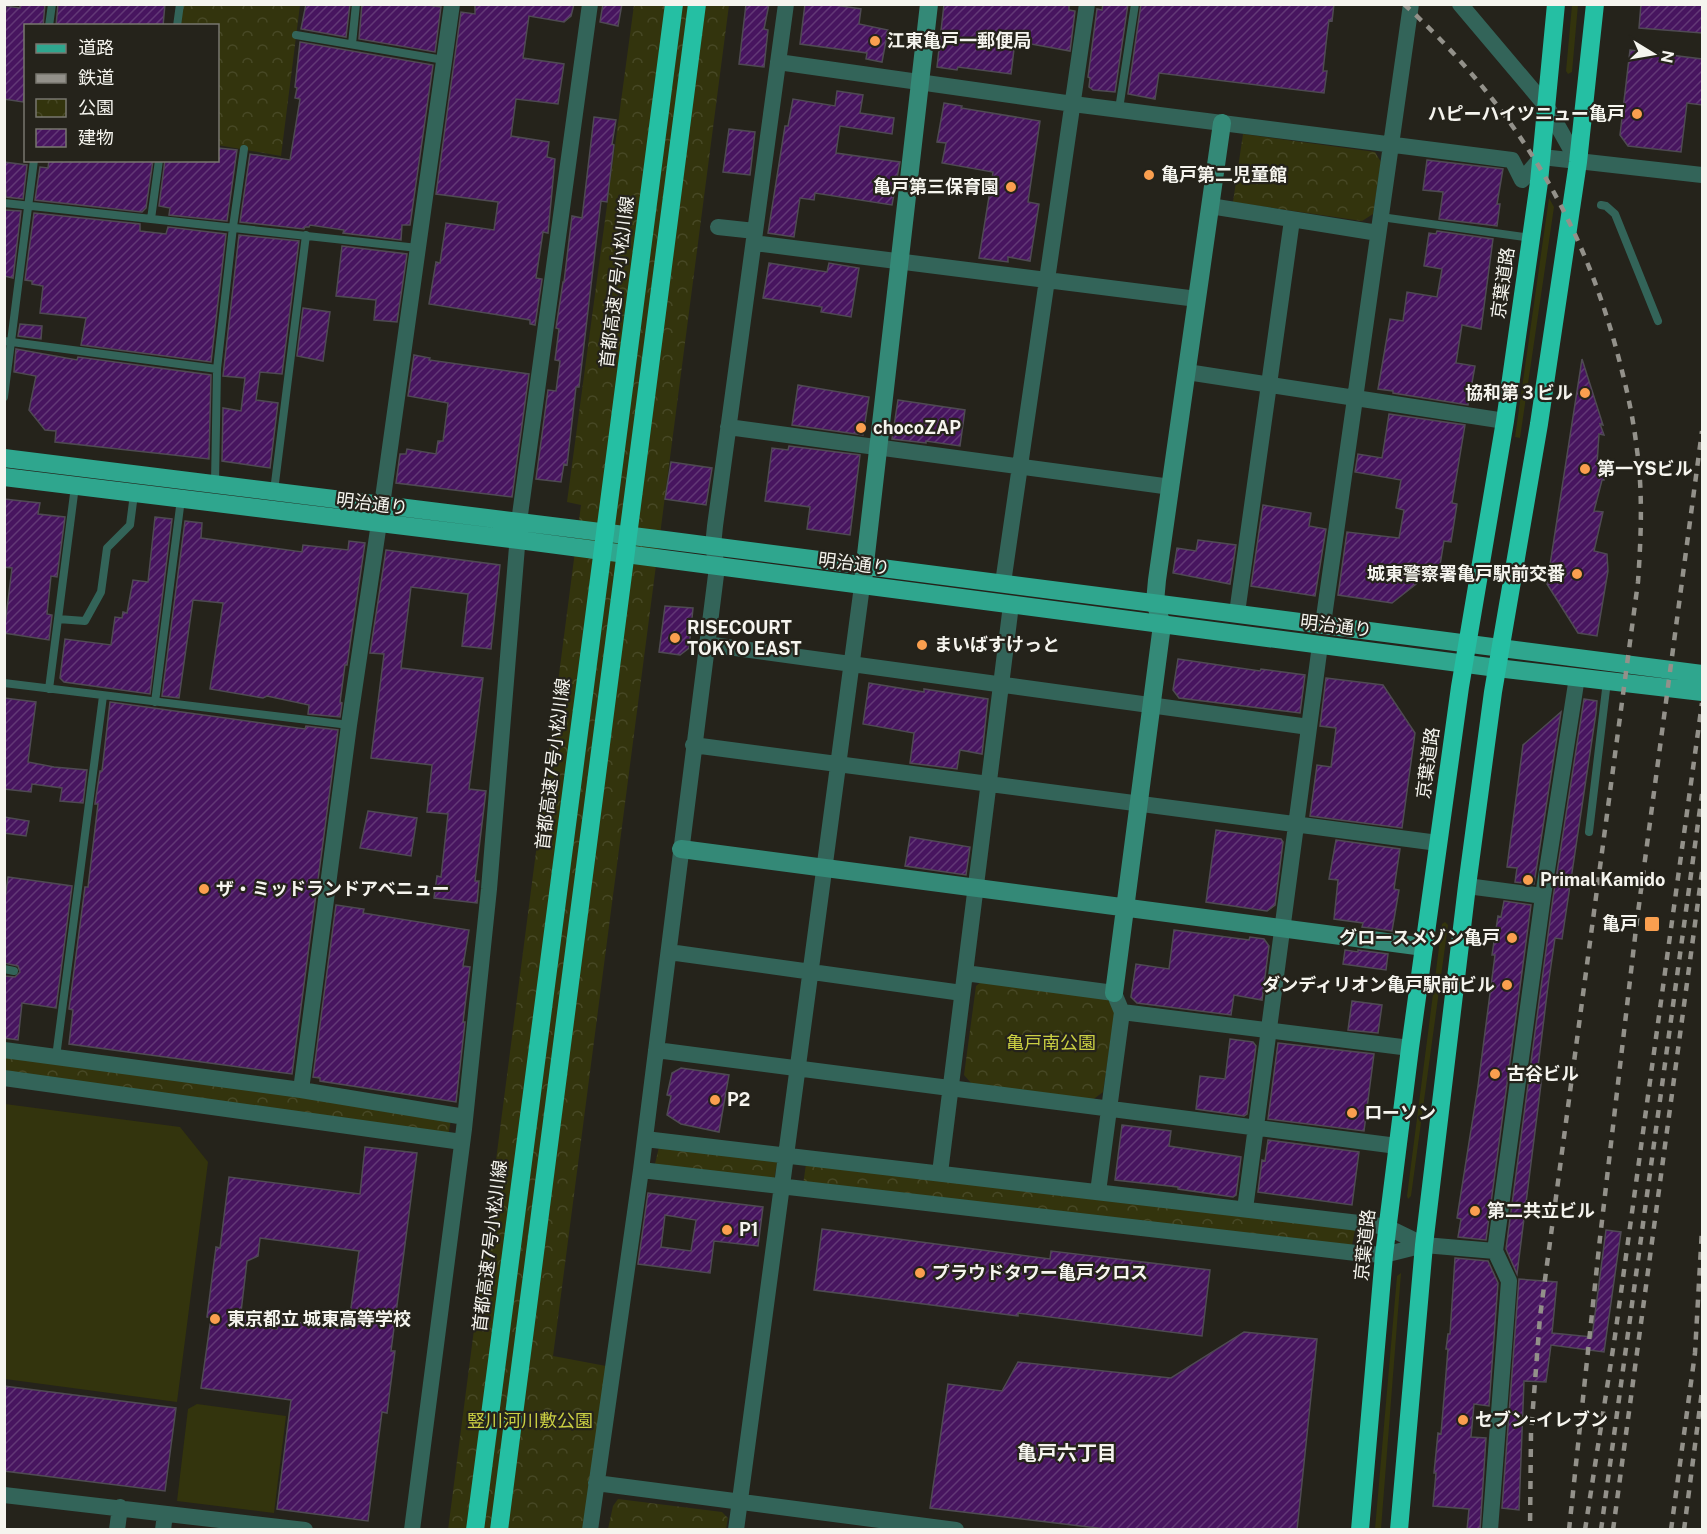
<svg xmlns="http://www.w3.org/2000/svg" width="1707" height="1534" font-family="'Public Sans','Noto Sans JP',sans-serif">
  <defs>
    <pattern id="park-crowns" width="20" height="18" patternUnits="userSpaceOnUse" patternTransform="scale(1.5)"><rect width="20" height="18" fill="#33340d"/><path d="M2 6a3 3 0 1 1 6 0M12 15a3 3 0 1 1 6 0" fill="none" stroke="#474825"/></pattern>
    <pattern id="building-hatch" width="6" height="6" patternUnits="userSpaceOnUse" patternTransform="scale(1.5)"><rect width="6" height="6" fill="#47155f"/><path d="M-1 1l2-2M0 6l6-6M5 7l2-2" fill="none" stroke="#623876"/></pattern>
  </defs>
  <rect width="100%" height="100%" fill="#25231b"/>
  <!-- green -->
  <path fill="#33340d" d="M1572,5H1578L1572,72L1568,74L1566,71Z
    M1549,198L1554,207L1520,438L1515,437Z
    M1445,922L1448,925L1411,1196L1408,1199L1407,1196L1442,924Z
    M5,1104L180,1127L208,1162L177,1402L5,1379Z
    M1401,1273L1381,1529H1375L1397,1276Z
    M197,1404L286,1416L274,1513L177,1501L188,1409Z"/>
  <!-- park -->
  <path fill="url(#park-crowns)" d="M180,5H300L281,156L218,145V26H177Z
    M634,5H729L553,1356L606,1366L584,1529L448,1530L581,505L567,502Z
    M1243,134L1375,152L1381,162L1373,214L1362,221L1233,202Z
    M982,981L1108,999L1115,1010L1103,1092L1091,1101L972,1084L964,1075L976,986Z
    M5,1054L451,1119L448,1137L5,1075Z
    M659,1147L777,1162L774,1181L654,1168Z
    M806,1164L1356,1225L1352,1245L803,1185Z
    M618,1499L722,1512L728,1518L726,1529H608L613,1506Z"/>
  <!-- building -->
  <path fill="url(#building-hatch)" stroke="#4f4a53" stroke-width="1.5" fill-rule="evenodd" d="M20,4H45L43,26H26V86L23,102L4,99V24L6,6L20,8Z
    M58,4L121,5L165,4L163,26H56Z
    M306,4H350L346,37L301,29Z
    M362,4H421L441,7L435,52L359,39Z
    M475,4H574L571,16L564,22L529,16L523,58L564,64L558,104L516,99L511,136L549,142L547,157L555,159L548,233L543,232L536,278L542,279L535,325L530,324V320L429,304L436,262L440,263L446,223L494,230L498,202L436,194L461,12L475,14Z
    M603,4H622L618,26L600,22Z
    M746,4H769L764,29L768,30L764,67L739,64Z
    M805,4H828L861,9L859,24L888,30L882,62L866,59L867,53L800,44Z
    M944,4H1069V10L1075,11L1070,51L1015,41L1011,74L958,67L957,70L937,67Z
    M1103,4H1128L1115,92L1093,90L1089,87L1090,78L1088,77L1097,9L1102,10Z
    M1141,4H1334L1332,21L1329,20L1327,35L1323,71H1327L1324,93L1159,73L1155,99L1128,94Z
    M1641,4H1702V33L1639,28Z
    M300,42L433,65L410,225H402L401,240L343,233L344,230L310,225L309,227H305L304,229L240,222L250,154L290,160L300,99L295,98L297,88L295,87Z
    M1630,50L1702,59V105L1687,103L1681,152L1628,146L1620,135Z
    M837,91L863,95L860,113L894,118L892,134L840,126L836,153L900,162L892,205L815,193L814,200L800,198L794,237L768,233L785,126H788L793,99L835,106Z
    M944,103L962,106L961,108L1040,121L1028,202L1039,204L1030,261L1008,257V262L979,258L993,172L942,163L946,143L937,142Z
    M594,117L616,120L612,144L614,145L607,202L601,201L579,387H576L567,465L564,464L561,482L536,479L548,390L556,391L560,361L555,360L559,329L556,328L563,282H564L572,216L582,218Z
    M729,129L755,132L750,175L723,172Z
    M218,148L237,150L227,221L169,215L170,208L159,206L165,160H218Z
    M49,160H153L146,208L142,212L35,200L40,167L48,168Z
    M1427,160L1503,169L1497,204H1500L1497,226L1439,219L1443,192L1423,190Z
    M4,162L27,165L23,199L6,197Z
    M4,210L21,211L13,278L4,276Z
    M34,213L140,224V231L166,234L168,227L226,234L211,362L81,345L86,318L40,313L43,286L32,284V281L25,280Z
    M1437,231L1493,239L1481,329L1462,325L1456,363L1475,366L1468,405L1393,393V391L1378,389L1390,319L1403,321L1407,292L1437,297L1442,269L1424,266L1429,233L1436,234Z
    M239,235L299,241L282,374L260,372L256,400L278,403L270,468L222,461L223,408L241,411L245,378L223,376Z
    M342,246L407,254L397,322L374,320L376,300L336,296Z
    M769,263L827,272L829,263L859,268L851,317L821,312L822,307L763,298Z
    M303,308L330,312L323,361L297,356Z
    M20,324L42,326L41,339L18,336Z
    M16,349L77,360L78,357L211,375L209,459L55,442L56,431L45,430L29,410L36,376L14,372Z
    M414,355L430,358L429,360L529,374L512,497L396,483L400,454H406L407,449L436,454L438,441H443L448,403L408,396Z
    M1582,359L1603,425L1600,424L1604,435L1599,434L1597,464L1604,465V480H1602L1594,511L1603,512L1594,551L1607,554L1608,571L1597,636L1578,633L1547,584Z
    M798,385L869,397L863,435L792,425Z
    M898,400L965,410L960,446L926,441V443L892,439Z
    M1389,414L1465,425L1452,503L1457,504L1451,542L1444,541L1440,565L1392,603L1338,595L1347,532L1399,538L1404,510L1396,508L1401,480L1355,472L1358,454L1382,458Z
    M789,446L860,455L850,535L807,529L810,507L765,501L772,448L788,450Z
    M671,462L712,468L706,505L665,499Z
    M4,499L40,503L38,514L65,517L57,577L51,576L47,614L52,615L49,640L4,633L12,568L4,567Z
    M1263,505L1311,513L1309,526L1326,529L1315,596L1251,586Z
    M155,517L172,519L150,694L64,682L60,678L65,639L111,645L115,617L122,618L123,612L127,613L133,580L148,582Z
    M185,521L202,523L201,538L302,552L303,545L348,550L349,541L365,543L347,665H345L340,702L342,703L340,717L308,714L309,705L267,696L263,698L210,689L223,603L193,600L179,698L162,696Z
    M1198,540L1236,545L1230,584L1173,573L1177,548L1196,551Z
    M386,550L500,565L491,649L462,646L468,594L411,587L401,668L483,678L469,789L486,791L475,881H479L477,903L434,898L437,876L441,877L448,814L427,812L432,765L371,758L384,654L370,653Z
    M665,606L693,608L689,648L680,655L659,652Z
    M1178,659L1260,671L1261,669L1305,675L1300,713L1179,698L1173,690Z
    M1326,678L1383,685L1415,733L1402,828L1310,816L1317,765L1331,767L1336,728L1320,726Z
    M869,683L924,692V689L988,699L982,754L960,750L957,769L910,763L914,733L863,724Z
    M4,698L36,702L28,762L54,767L87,770L83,803L60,801L62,788L32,784L31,792L4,789Z
    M1584,699L1597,701L1596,713L1562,939L1555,938L1548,986L1538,1067L1543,1068L1517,1274L1506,1249L1553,898Z
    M110,702L305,729L306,726L338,730L292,1074L69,1044L73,1010L69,1009L85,887H88L98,804H95L100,771H102Z
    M1561,712L1534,884L1515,882L1517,868L1507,867L1523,745Z
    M368,811L417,818L411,856L360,848Z
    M4,817L29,821L26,836L4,833Z
    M1216,830L1281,839L1283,842L1275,905L1267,911L1206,902Z
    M910,837L970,847L966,875L905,866Z
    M1336,840L1400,849L1394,889L1399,890L1392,931L1362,927L1363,923L1334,919L1338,880L1329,879Z
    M8,877L72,886L56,1008L22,1003L18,1040L4,1038V976L15,977L20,972L18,966L4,963V906Z
    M1504,901L1531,905L1486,1240L1458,1237L1461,1219L1457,1218L1478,1086L1495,955H1492L1498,916L1501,917Z
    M336,905L364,909L363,913L469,930L463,966L470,967L463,1022H465L456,1102L320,1081V1078L313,1077Z
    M1174,930L1249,940L1250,937L1264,939L1269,946L1262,1000L1234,995L1231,1015L1137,1003L1131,997L1136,964L1169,969Z
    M1345,950L1358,952V950L1388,954L1386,970L1343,964Z
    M1352,1001L1382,1005L1378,1033L1348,1030Z
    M1230,1039L1253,1042L1256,1046L1247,1114L1244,1116L1196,1109L1200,1076L1225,1079Z
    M1278,1043L1374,1054L1364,1131L1268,1119Z
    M681,1068L729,1075L719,1132L681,1124L667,1115L671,1096L667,1095L672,1073Z
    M1122,1125L1171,1131L1169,1146L1241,1157L1236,1195L1233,1197L1178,1189V1187L1115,1180Z
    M1268,1140L1359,1152L1352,1205L1258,1192L1262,1160L1265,1161Z
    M365,1147L417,1153L391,1351H395L387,1413L382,1412L368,1521L277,1509L291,1400L201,1388L211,1318L207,1317L216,1247L220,1248L229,1177L360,1194ZM260,1238L359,1251L348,1329L279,1320L277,1329L249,1325L250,1318L241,1312L247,1261L258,1256Z
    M648,1193L763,1207L758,1246L714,1241L710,1273L638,1264ZM665,1215L696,1220L691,1251L661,1247Z
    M822,1229L1050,1259L1051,1251L1210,1270L1202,1336L1018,1313V1316L814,1290Z
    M1606,1230L1621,1232L1604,1352L1551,1345L1546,1382L1524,1381L1519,1510L1502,1508L1519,1279L1557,1282L1552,1333L1592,1337Z
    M1455,1258L1488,1261L1498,1283L1489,1406L1474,1404L1471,1437L1486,1438L1480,1530H1467L1469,1509L1433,1506L1436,1473H1434L1438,1433L1441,1434L1448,1349H1446L1448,1334H1450Z
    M1244,1332L1317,1339L1297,1530H1114L930,1508L948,1384L1002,1391L1018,1362L1171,1378Z
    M4,1386L176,1408L165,1491L4,1471Z"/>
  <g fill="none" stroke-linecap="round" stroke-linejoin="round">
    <!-- lane -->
    <path stroke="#336459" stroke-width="8" d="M49,26L52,4
      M177,26L180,4
      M296,35L444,60
      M352,44L356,4
      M1119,109L1135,4
      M4,203L418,248
      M1601,205L1606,206L1615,214L1658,321
      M1381,217L1531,238
      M151,219L159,160
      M4,341L217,369
      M4,397L34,160
      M215,483L217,369L233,227L244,149
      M274,491L306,235
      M58,619L85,621L101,592L107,548L130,525L134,494
      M4,683L349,725
      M49,689L75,486
      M155,702L181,499
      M1589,832L1607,681
      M4,969L14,971
      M56,1057L103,696"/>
    <!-- street -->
    <path stroke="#336459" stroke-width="16" d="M1460,4L1547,107L1578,162
      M778,62L1073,104L1512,160L1522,180L1542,157L1702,175
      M1210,206L1378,233
      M718,227L755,231
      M754,243L1197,299
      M1187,372L1505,421
      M728,427L1171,487
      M382,505L452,4
      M1003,583L1087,4
      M1237,613L1292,220
      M1323,624L1411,4
      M706,644L1309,727
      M693,745L1438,843
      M1467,886L1543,896
      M669,952L962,993
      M965,973L1114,993L1122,1012L1098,1192
      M1122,1012L1410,1048
      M4,1050L301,1090L465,1117
      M656,1050L1397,1146
      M4,1078L462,1142
      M301,1090L349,725L379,523
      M645,1139L1359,1223L1387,1227L1424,1245
      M641,1170L1356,1253L1384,1255L1424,1245L1495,1251
      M940,1173L1011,605
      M1245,1209L1320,645
      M596,1483L956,1530
      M4,1495L305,1530
      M117,1530L120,1507
      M163,1530L165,1514
      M412,1530L464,1129L489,889L519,522L590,4
      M590,1530L641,1170L717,567L713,546L715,526L786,4
      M736,1530L862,586
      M1490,1530L1509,1281L1495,1251L1543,896L1577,677"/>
    <!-- secondary -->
    <path stroke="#348977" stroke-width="18" d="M863,581L929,4
      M681,849L1424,947
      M1114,993L1162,625L1155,602L1157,580L1222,123"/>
    <!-- primary -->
    <path stroke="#2fa68e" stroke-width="18" d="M4,458L665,540L1702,674
      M4,477L519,540L1497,668L1702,692"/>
    <!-- highway -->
    <path stroke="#25bfa3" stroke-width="18" d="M1360,1530L1384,1255L1410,1048L1460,687L1505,421L1539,182L1556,4
      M1399,1530L1424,1245L1467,886L1493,692L1539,424L1578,162L1595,4"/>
    <!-- rail -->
    <path stroke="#93918a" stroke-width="4.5" stroke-dasharray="8 8" stroke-linecap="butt" d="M1404,4C1509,101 1578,209 1616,348C1625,381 1633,415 1637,450C1643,493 1641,538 1638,582L1540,1317L1531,1433L1530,1530
      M1569,1530L1600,1238L1637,920L1702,431
      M1585,1530L1615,1336L1702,703
      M1601,1530L1702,794
      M1613,1530L1702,872
      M1671,1530L1695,1353L1702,1229
      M1684,1530L1702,1391"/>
    <!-- highway-bridge -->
    <path stroke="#25bfa3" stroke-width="18" d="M475,1530L674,4
      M499,1530L697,4"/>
  </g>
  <!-- markers -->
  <g fill="#fa9f4f" stroke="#25231b" stroke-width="2">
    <circle cx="875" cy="41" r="6"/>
    <circle cx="1637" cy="114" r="6"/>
    <circle cx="1149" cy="175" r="6"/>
    <circle cx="1011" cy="187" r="6"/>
    <circle cx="1585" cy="393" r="6"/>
    <circle cx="861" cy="428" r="6"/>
    <circle cx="1585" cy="469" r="6"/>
    <circle cx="1577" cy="574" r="6"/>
    <circle cx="675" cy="638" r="6"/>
    <circle cx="922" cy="645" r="6"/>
    <circle cx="1528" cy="880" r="6"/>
    <circle cx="204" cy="889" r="6"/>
    <rect x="1644" y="916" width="16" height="16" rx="3"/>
    <circle cx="1512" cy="938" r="6"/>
    <circle cx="1507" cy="985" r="6"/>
    <circle cx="1495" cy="1074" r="6"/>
    <circle cx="715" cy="1100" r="6"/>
    <circle cx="1352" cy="1113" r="6"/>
    <circle cx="1475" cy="1211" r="6"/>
    <circle cx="727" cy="1230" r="6"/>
    <circle cx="920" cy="1273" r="6"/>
    <circle cx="215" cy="1319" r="6"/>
    <circle cx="1463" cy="1420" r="6"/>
  </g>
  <g text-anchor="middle" stroke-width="4.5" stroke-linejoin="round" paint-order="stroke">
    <!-- poi labels -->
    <g font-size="18" font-weight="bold" fill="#f5f4ee" stroke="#25231b" text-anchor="start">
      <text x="887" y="47">江東亀戸一郵便局</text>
      <text x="1625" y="120" text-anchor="end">ハピーハイツニュー亀戸</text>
      <text x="1161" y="181">亀戸第二児童館</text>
      <text x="999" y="193" text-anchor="end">亀戸第三保育園</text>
      <text x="1573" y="399" text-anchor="end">協和第３ビル</text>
      <text x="873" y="434">chocoZAP</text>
      <text x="1597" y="475">第一YSビル</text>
      <text x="1565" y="580" text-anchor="end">城東警察署亀戸駅前交番</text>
      <text x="687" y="634">RISECOURT<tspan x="687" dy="21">TOKYO EAST</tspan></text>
      <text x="934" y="651">まいばすけっと</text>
      <text x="1540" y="886">Primal Kamido</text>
      <text x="216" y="895">ザ・ミッドランドアベニュー</text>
      <text x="1638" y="930" text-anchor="end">亀戸</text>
      <text x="1500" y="944" text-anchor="end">グロースメゾン亀戸</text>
      <text x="1495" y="991" text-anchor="end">ダンディリオン亀戸駅前ビル</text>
      <text x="1507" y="1080">古谷ビル</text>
      <text x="727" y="1106">P2</text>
      <text x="1364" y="1119">ローソン</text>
      <text x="1487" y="1217">第二共立ビル</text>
      <text x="739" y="1236">P1</text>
      <text x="932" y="1279">プラウドタワー亀戸クロス</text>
      <text x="227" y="1325">東京都立 城東高等学校</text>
      <text x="1475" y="1426">セブン-イレブン</text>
    </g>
    <!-- street labels -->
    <g font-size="18" fill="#f5f4ee" stroke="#25231b">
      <text transform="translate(617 282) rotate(-83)" y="6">首都高速7号小松川線</text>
      <text transform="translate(1503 283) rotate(-82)" y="6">京葉道路</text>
      <text transform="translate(372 504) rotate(7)" y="6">明治通り</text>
      <text transform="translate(854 564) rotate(7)" y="6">明治通り</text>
      <text transform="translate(1336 626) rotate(7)" y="6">明治通り</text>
      <text transform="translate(1428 763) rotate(-82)" y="6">京葉道路</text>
      <text transform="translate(553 764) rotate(-83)" y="6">首都高速7号小松川線</text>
      <text transform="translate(1365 1245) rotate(-84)" y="6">京葉道路</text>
      <text transform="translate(490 1246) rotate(-83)" y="6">首都高速7号小松川線</text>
    </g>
    <!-- park labels -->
    <g font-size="18" fill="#c9ce42" stroke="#25231b">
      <text x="1051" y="1049">亀戸南公園</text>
      <text x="530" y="1427">竪川河川敷公園</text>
    </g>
    <!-- neighbourhood labels -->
    <g font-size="20" font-weight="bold" fill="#f5f4ee" stroke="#25231b">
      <text x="1067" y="1460">亀戸六丁目</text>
    </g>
  </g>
  <!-- border -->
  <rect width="1707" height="1534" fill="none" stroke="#f5f4ee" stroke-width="12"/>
  <!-- legend -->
  <rect x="24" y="24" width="195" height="138" fill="#25231b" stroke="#78776f" stroke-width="1.5"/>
  <rect x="36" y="44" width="30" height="9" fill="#2fa68e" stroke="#78776f" stroke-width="1.5"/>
  <text x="78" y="54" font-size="18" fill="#f5f4ee">道路</text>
  <rect x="36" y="74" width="30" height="9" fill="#93918a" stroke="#78776f" stroke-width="1.5"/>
  <text x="78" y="84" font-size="18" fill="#f5f4ee">鉄道</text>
  <rect x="36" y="99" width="30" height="18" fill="url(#park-crowns)" stroke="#78776f" stroke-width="1.5"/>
  <text x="78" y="114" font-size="18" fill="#f5f4ee">公園</text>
  <rect x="36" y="129" width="30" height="18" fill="url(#building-hatch)" stroke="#78776f" stroke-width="1.5"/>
  <text x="78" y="144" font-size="18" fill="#f5f4ee">建物</text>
  <!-- north arrow -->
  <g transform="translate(1653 54) rotate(101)" stroke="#25231b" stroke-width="4.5" paint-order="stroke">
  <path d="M0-4.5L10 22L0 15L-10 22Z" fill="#f5f4ee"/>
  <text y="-9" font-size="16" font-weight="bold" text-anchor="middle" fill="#f5f4ee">N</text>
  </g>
</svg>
